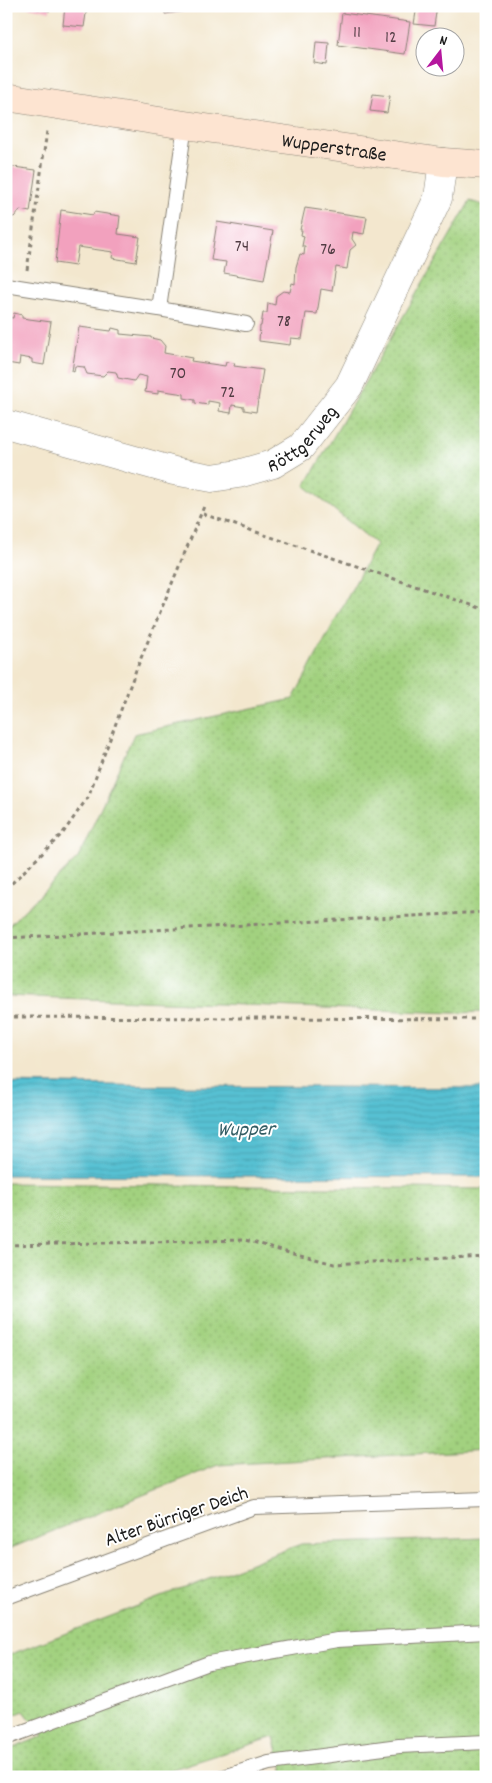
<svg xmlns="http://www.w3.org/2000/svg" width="492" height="1783" font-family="Dekko,sans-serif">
  <defs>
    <pattern id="green-dots" width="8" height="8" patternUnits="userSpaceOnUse" patternTransform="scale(1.25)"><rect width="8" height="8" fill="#a2d17f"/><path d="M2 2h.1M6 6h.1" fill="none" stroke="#8bb36d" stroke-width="1.8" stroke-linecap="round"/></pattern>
    <pattern id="water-rules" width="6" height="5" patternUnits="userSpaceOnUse" patternTransform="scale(1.25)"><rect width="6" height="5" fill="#57c1d3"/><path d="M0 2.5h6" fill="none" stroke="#4ba5b5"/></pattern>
  </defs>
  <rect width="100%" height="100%" fill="#fff"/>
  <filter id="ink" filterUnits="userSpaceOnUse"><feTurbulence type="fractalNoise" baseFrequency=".02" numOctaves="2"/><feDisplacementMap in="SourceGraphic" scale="10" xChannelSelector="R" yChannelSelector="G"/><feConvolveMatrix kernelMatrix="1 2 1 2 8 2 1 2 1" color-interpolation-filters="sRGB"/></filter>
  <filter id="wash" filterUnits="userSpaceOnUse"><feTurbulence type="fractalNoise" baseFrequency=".0096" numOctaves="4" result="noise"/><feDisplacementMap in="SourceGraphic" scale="20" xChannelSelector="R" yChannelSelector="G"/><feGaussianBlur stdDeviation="1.12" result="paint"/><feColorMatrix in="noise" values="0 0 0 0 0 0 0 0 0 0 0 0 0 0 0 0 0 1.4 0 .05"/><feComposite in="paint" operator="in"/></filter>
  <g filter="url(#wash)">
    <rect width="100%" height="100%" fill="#f3e7ce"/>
    <!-- green -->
    <path fill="url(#green-dots)" stroke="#5f764e" d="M470,201L486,206V1012L454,1013L6,996V928L78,858L134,734L293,699L376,544L305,486Z
      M6,1183L486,1189V1450L218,1465L6,1550Z
      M486,1538V1777H285L274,1737L148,1777H6V1751L43,1736L24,1711L6,1718V1656L301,1544Z"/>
    <!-- water -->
    <path fill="url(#water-rules)" stroke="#3a6e78" d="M6,1083L163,1086L486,1088V1177L6,1175Z"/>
    <g id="blocks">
      <!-- building -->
      <path fill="#f2a1be" d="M22,6H50V11Z
        M65,6L87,7L84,27L63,25Z
        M164,6H187V11L165,14Z
        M417,6H437L434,26L414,24Z
        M342,13L410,22L405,54L338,45Z
        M316,42L329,43L327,65L314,63Z
        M373,94L390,96L387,113L370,111Z
        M6,166L36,170L30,212L20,210L14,217L7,216Z
        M305,208L367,217L364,234L353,232L352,239L356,245L350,250L347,269L336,267L332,291L321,289L317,314L306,313L302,339L291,338L290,345L259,341L260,326H261L263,313H267L268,303L275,305L276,296L283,291L290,292L292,283L295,284L296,267L300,254L304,255L305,246H302L304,236L301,235L302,230H300Z
        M61,210L93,215L94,212L120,216L118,234L140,237L136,262L112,258L113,252L78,247L75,266L55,263Z
        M217,222L273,231L264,280L224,273L226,262L211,260Z
        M14,313L22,315V318L51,322L44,365L32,363V359L20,357L19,365L7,363L6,317L13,318Z
        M79,327L111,331L112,328L120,330V334L151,337V338L160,340L165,346L164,353L192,358L191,361L225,366L226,362L235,363L234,366L263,370L256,412L244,410V407L232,405L231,413L219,411L220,403L208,401V405L195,403V400L184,398V394L158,390V394L145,392L147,377L138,375L134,381L118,378L116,372L108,371L103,376L87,374L84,367L75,366L74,372L72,371Z"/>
    </g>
  </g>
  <g filter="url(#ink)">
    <use href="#blocks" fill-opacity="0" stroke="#888275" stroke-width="1"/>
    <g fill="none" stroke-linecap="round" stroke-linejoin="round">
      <defs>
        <path id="lane" d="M6,285L159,309L185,125
          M159,309L246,324
          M6,1598L254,1507L486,1499
          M6,1738L209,1663L337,1640L486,1632
          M224,1777L269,1763L399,1746L486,1742"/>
        <g id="street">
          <path id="s1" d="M6,424L174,471L212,478L238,474L273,464L301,447L349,386L438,198L443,162"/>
        </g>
        <g id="secondary">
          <path id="s2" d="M6,97L185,125L443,162L486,165"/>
        </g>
      </defs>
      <!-- lane casing -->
      <use href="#lane" stroke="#888275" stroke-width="16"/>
      <!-- street casing -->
      <use href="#street" stroke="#888275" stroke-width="29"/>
      <!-- secondary casing -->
      <use href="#secondary" stroke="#888275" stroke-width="29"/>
      <!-- path -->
      <path stroke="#888275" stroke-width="3" stroke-dasharray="4 4" stroke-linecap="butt" d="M27,270L47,131
        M203,514L486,610
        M6,889L63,833L88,797L136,670L205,504
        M6,938L486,912
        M6,1017L486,1019
        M6,1245L245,1240L334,1264L486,1256"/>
      <!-- lane -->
      <use href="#lane" stroke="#fff" stroke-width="14"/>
      <!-- street -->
      <use href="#street" stroke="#fff" stroke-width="28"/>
      <!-- secondary -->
      <use href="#secondary" stroke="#fde4d1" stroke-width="28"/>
    </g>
  </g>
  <g text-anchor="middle" stroke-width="4" stroke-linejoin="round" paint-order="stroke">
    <!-- number labels -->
    <g font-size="18" fill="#523d44">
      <text x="357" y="37">11</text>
      <text x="391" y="42">12</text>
      <text x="242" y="251">74</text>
      <text x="328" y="254">76</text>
      <text x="284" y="326">78</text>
      <text x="178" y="378">70</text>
      <text x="228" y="397">72</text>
    </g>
    <!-- street labels -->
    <g font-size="20" fill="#1c1c1c" stroke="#fff">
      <text dy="7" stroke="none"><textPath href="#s2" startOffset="332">Wupperstraße</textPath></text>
      <text dy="7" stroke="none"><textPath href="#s1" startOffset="315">Röttgerweg</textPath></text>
      <text transform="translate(176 1515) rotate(-19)" y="7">Alter Bürriger Deich</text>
    </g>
    <!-- water labels -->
    <g font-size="21" font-style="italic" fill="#345e65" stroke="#fff">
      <text transform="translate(246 1128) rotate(-1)" y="7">Wupper</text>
    </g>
  </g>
  <!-- margin -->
  <rect width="492" height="1783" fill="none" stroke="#fff" stroke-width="25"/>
  <!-- north arrow -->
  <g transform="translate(440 52) rotate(16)"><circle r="24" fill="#ffffff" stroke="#a4a4a4"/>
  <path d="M0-4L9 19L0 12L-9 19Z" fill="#b5179e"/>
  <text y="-8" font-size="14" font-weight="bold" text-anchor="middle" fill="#1c1c1c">N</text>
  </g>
</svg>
